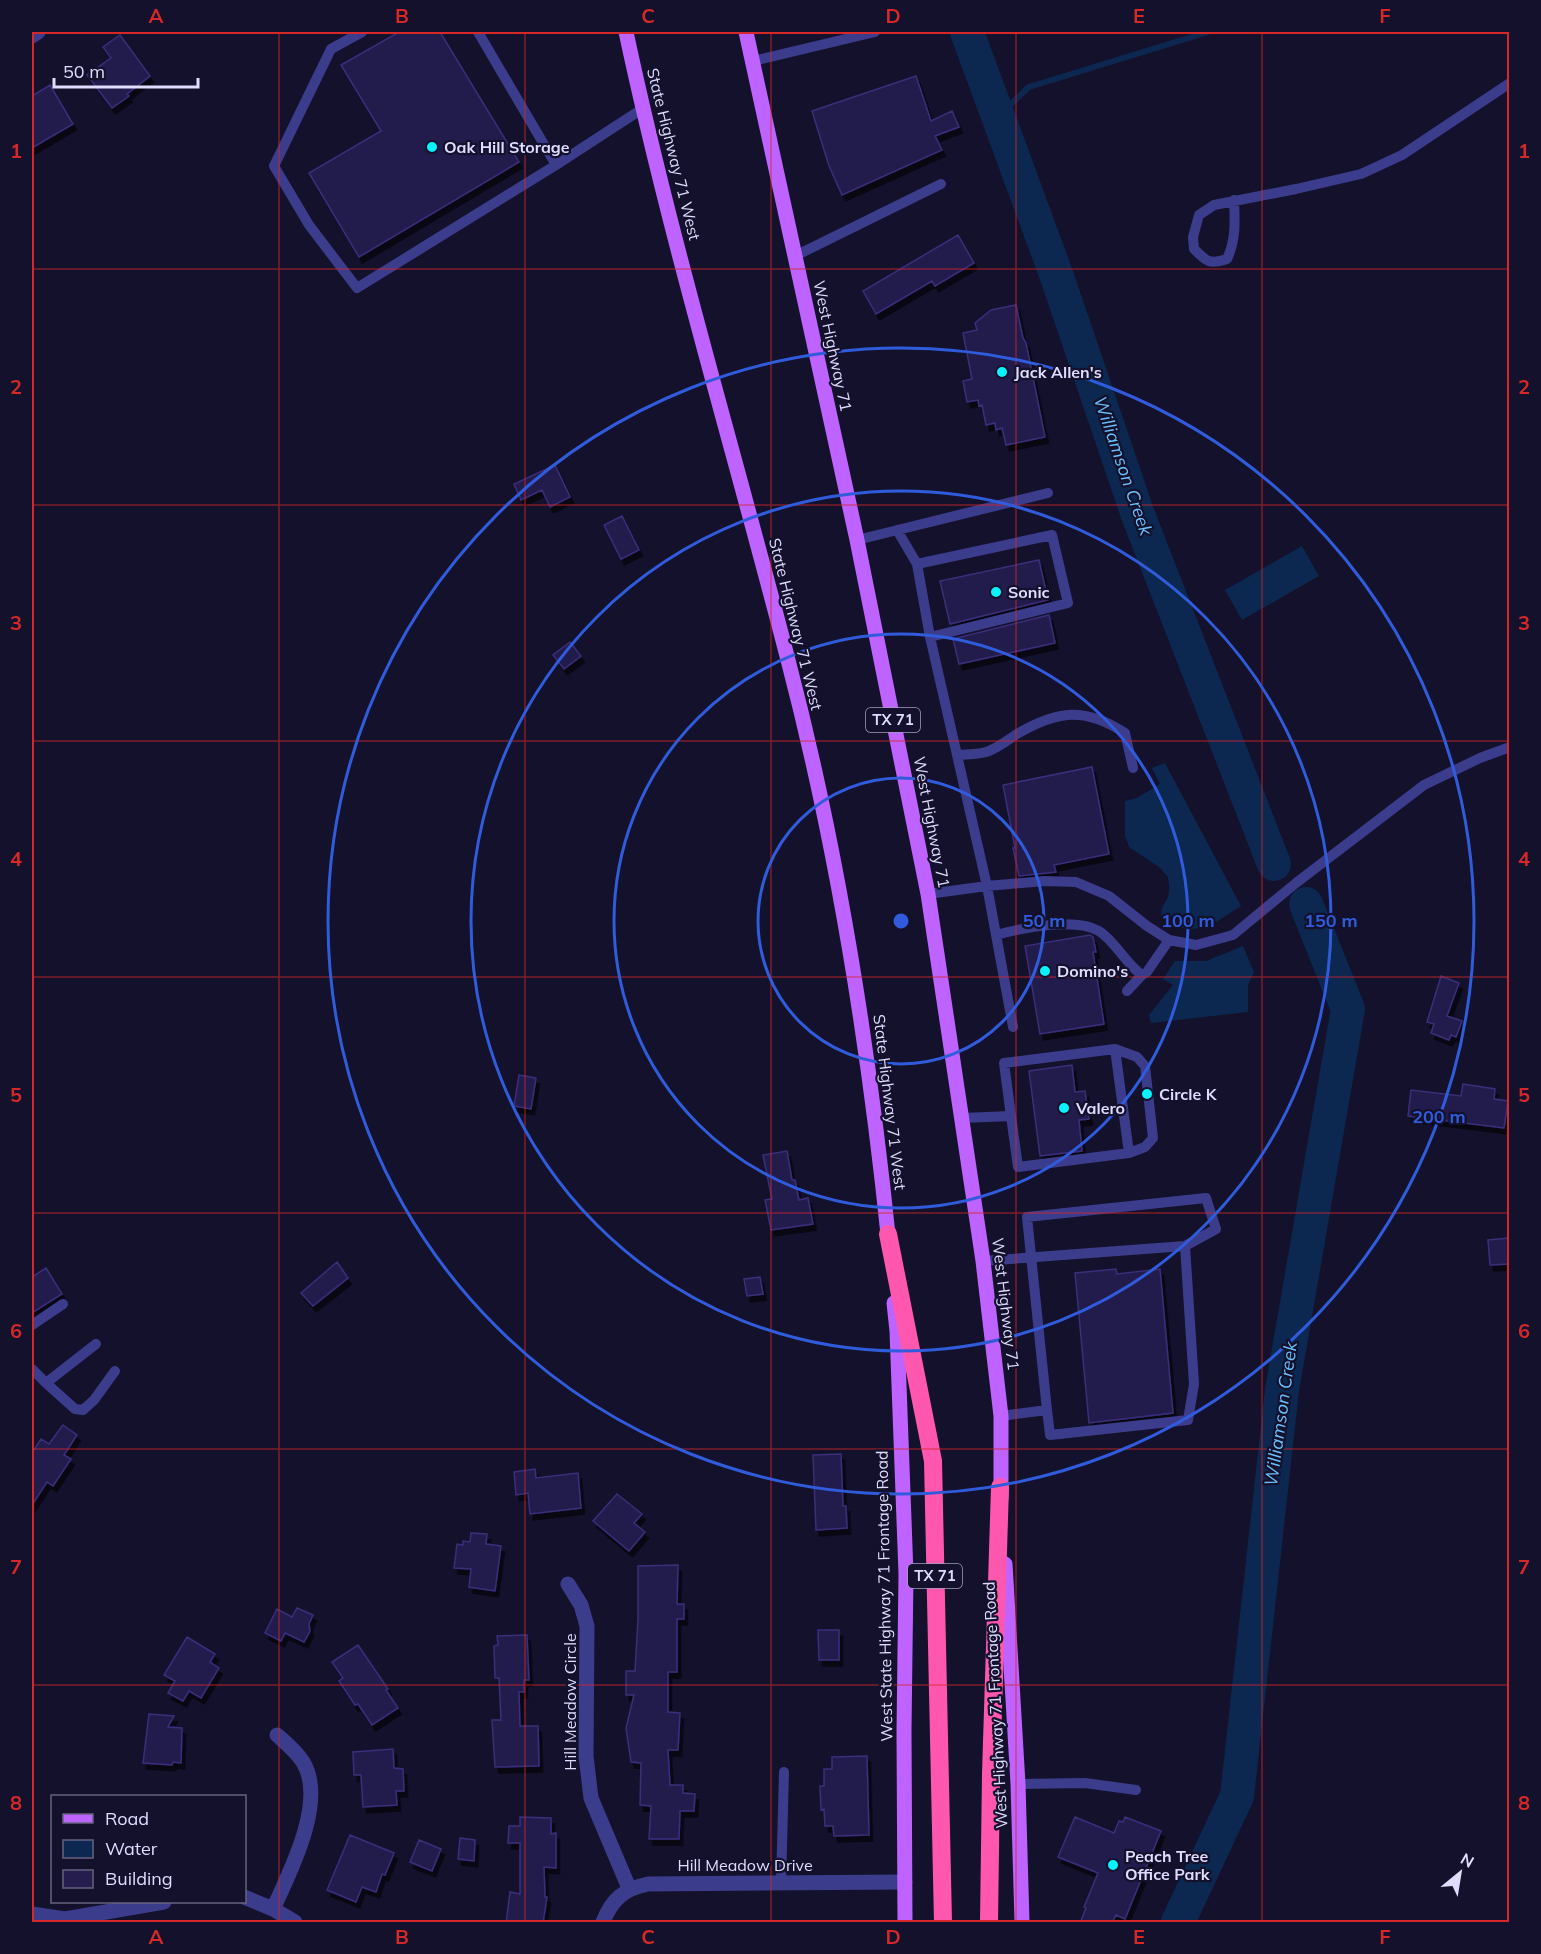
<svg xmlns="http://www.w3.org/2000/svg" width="1541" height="1954" font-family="Mulish,sans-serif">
  <defs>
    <filter id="shadow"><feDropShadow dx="3.5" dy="6" stdDeviation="0" flood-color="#0009"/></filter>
  </defs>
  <rect width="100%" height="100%" fill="#14112c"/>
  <!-- water -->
  <path fill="#0c2850" d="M1302,546L1319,576L1242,620L1225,590Z
    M1165,763L1241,906C1219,920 1205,934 1177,927C1172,926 1164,923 1162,917C1159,909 1166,903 1168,896C1170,890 1169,883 1168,877L1159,867L1129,847L1125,836V801L1137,798L1160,784L1152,768Z
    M1243,946L1254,972L1248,985V1012L1151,1023L1149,1015L1173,985L1163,979L1175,961H1206Z"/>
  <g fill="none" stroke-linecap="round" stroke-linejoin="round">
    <!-- stream -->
    <path stroke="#0c2850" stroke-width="6" d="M998,116L1029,87L1208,32"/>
    <!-- river -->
    <path stroke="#0c2850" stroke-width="34" d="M967,32L1056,274L1138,515L1274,864
      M1178,1922L1237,1796L1282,1390L1348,1009L1306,904"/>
  </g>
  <!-- building -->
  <path fill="#241d4d" stroke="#3a2e7a" stroke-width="1.5" filter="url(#shadow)" d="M399,32H440L519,162L359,257L309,173L381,131L341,65Z
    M120,35L150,76L127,94L129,96L112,108L87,75L111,58L103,47Z
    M916,76L931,121L952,111L959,127L935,136L942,150L842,195L829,166L812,111Z
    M50,85L73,124L32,148V96Z
    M958,235L974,263L935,286L932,281L876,314L863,291Z
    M1016,305L1023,338L1026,343L1045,437L1006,445L1002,428L996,430L995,423L986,425L982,405L979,406L978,400L967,402L963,381L972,379L963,333L977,330L975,323L991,310Z
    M555,465L570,497L550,507L542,490L521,500L514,484Z
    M622,516L639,550L621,559L604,525Z
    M1039,560L1048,600L950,624L940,581Z
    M1049,615L1055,643L959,664L953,639Z
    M570,642L581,656L564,669L553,655Z
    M1092,767L1109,854L1054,865L1056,872L1019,876L1013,848H1015L1003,785Z
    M1090,935L1093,937L1096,952H1093L1104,1024L1040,1034L1025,946Z
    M1441,976L1459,983L1447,1016L1462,1021L1456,1037L1451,1035L1449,1040L1431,1033L1434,1024L1427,1022Z
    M1072,1065L1075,1092L1085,1091L1089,1119L1079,1120L1082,1151L1040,1156L1029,1071Z
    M519,1075L536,1078L531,1109L514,1106Z
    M1463,1084L1495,1089L1494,1099L1508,1101L1504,1128L1408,1116L1411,1090L1461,1096Z
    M787,1151L792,1180H795L799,1200L808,1198L813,1224L771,1230L765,1200L772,1199L763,1155Z
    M1509,1238V1264L1490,1265L1488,1240Z
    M337,1262L348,1278L313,1306L301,1293Z
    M46,1268L62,1294L32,1313V1277Z
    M1116,1269L1117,1274L1160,1269L1173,1413L1089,1423L1075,1273Z
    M760,1277L763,1294L747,1296L744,1279Z
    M63,1425L77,1435L64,1455L71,1459L53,1486L47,1482L32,1505V1453L41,1439L49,1444Z
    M841,1454L843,1506H846L847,1528L816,1530L813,1455Z
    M535,1469L536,1478L578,1473L581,1508L530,1514L528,1493L516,1495L514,1472Z
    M617,1494L642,1514L634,1523L645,1532L629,1551L593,1521Z
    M471,1533L487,1534L486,1544L501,1546L495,1591L469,1587L471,1569L454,1568L457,1544L463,1545V1541L470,1542Z
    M678,1565L677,1604H684V1619H677V1672H668V1712L680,1713L678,1750H668L670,1785H683V1793L695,1794L694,1811H680L679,1839H649L651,1806L640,1805L641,1763L631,1762L626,1728L634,1695H626V1671H635L638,1619V1566Z
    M297,1608L313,1615L309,1624L310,1631L304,1642L285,1633L281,1641L265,1633L277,1609L292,1617Z
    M818,1630H839V1660H819Z
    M527,1635L529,1680H524V1692H519L520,1726H538L539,1766L495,1767L492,1720H501L499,1678H495L494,1646L498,1645L497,1636Z
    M187,1637L215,1654L210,1662L219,1668L201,1698L189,1691L183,1701L168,1693L175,1681L164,1675Z
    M358,1645L388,1689L386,1690L398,1708L372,1725L358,1704L355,1705L339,1681L343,1678L332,1662Z
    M149,1714L174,1716L168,1727L182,1728L181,1763L173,1762L172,1765L143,1763Z
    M393,1749L394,1768L403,1769L404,1791H396L397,1805L363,1807L361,1775H354L353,1752Z
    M867,1756L869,1835L834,1836L833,1826H825L824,1809L821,1810L820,1786H824V1769H832V1757Z
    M520,1817L551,1818V1834L556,1833V1868L544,1867L545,1897H547L543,1923H506L510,1892L520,1894V1843H508L509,1826H520Z
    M1075,1817L1114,1833L1119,1821L1123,1822L1125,1817L1161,1831L1125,1919L1116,1915L1112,1923H1080L1086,1908L1084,1907L1098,1873L1058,1857Z
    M350,1835L394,1853L385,1875L382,1874L376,1892L362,1887L356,1902L327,1890Z
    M460,1838L475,1840L474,1861L458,1859Z
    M419,1840L441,1849L432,1871L410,1862Z"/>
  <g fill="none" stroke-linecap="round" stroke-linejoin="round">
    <!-- lane -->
    <path stroke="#3c3c8c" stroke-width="10" d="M362,32L331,49L274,166L309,225L357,288L556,165L642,109
      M478,32L556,165
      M753,61L875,32
      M1234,200C1235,221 1236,240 1227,259C1209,265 1206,261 1194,249L1193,237L1199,215L1214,205L1296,189L1361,174L1402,155L1510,83
      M795,256L941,184
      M897,530L917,564L930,637L987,886L1013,1027
      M857,540L1048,493
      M917,564L1052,535L1068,603L930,637
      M957,755C967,754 980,755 989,751C999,747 1008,740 1017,734C1058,710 1085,707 1125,733L1133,768
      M928,894L987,886L1044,881L1076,882L1109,896L1147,926L1169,940L1196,945L1233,935L1296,883L1424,785L1480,758L1510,747
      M996,935C1022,928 1075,917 1099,931C1115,941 1126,964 1142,975L1147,972L1169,940
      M1127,991L1142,975
      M1115,1049L1137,1057L1145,1066L1153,1138L1145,1147L1129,1153
      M962,1118L1011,1116L1004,1063L1115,1049L1129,1153L1018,1167L1011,1116
      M983,1261L1185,1246L1216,1229L1206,1198L1027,1217L1047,1410L1001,1416
      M32,1325L63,1304
      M32,1369L46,1383L96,1344
      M46,1383L75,1409L83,1410L94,1400L115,1371
      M1047,1410L1050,1435L1188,1420L1194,1384L1185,1246
      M1018,1784L1085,1783L1136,1790
      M781,1883L784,1772"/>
    <!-- street -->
    <path stroke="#3c3c8c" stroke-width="15" d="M32,36L38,32
      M568,1584L581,1605L587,1626L586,1756L591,1798L629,1888
      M244,1897L273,1909L295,1922
      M273,1909C290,1872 327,1801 303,1762C296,1751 286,1743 277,1735
      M32,1914L65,1919L164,1902
      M603,1922C612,1899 624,1889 648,1884L905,1882"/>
    <!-- primary -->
    <path stroke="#be63ff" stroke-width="15" d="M626,32C671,243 734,450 788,660C838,851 869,1047 889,1244
      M746,32L857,540L928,894L983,1261L1001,1416V1498
      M894,1303L897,1331L906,1574L904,1730L905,1922
      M1005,1564L1018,1784L1022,1922"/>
    <!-- highway -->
    <path stroke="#ff57af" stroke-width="18" d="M888,1234L933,1461L943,1922
      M989,1922L991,1774L1000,1487"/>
  </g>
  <!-- grid -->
  <path fill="none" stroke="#d62828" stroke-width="1.5" stroke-opacity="0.55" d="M279,32V1922M525,32V1922M771,32V1922M1016,32V1922M1262,32V1922M32,269H1510M32,505H1510M32,741H1510M32,977H1510M32,1213H1510M32,1449H1510M32,1685H1510"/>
  <!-- distance rings -->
  <g fill="none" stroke="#305cdc" stroke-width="3">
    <circle cx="901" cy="921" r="143"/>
    <circle cx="901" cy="921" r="287"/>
    <circle cx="901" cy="921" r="430"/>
    <circle cx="901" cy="921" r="573"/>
  </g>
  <!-- markers -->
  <g fill="#08f2ff" stroke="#14112c" stroke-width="2">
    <circle cx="432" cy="147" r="6"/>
    <circle cx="1002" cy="372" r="6"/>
    <circle cx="996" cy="592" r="6"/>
    <circle cx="1045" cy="971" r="6"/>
    <circle cx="1147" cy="1094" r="6"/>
    <circle cx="1064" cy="1108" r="6"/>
    <circle cx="1113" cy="1865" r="6"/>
  </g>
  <g text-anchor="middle" stroke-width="4.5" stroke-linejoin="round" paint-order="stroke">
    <!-- shield labels -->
    <g fill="#14112c" stroke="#a29fc0" stroke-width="1.5">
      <rect x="866" y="708" width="54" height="24" rx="4.5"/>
      <rect x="908" y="1564" width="54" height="24" rx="4.5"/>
    </g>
    <g font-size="15" font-weight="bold" fill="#dfdcff">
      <text x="893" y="725">TX 71</text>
      <text x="935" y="1581">TX 71</text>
    </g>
    <!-- poi labels -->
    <g font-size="16" font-weight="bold" fill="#dfdcff" stroke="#14112c" text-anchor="start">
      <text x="444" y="153">Oak Hill Storage</text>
      <text x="1014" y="378">Jack Allen's</text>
      <text x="1008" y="598">Sonic</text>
      <text x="1057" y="977">Domino's</text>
      <text x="1159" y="1100">Circle K</text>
      <text x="1076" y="1114">Valero</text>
      <text x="1125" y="1862">Peach Tree<tspan x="1125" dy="18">Office Park</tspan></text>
    </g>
    <!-- street labels -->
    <g font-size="16" fill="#dfdcff" stroke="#14112c">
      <text transform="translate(674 154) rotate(76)" y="6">State Highway 71 West</text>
      <text transform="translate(833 346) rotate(78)" y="6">West Highway 71</text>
      <text transform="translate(796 624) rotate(76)" y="6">State Highway 71 West</text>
      <text transform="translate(932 822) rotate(79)" y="6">West Highway 71</text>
      <text transform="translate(890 1102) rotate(83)" y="6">State Highway 71 West</text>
      <text transform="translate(1006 1304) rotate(83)" y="6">West Highway 71</text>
      <text transform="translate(884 1596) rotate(-91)" y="6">West State Highway 71 Frontage Road</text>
      <text transform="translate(570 1702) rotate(-90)" y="6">Hill Meadow Circle</text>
      <text transform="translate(995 1705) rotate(-93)" y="6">West Highway 71 Frontage Road</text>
      <text x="745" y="1871">Hill Meadow Drive</text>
    </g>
    <!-- water labels -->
    <g font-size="18" font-style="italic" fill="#6ac1ff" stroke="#14112c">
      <text transform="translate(1123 466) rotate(71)" y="6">Williamson Creek</text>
      <text transform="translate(1281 1414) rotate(-82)" y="6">Williamson Creek</text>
    </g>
  </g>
  <circle cx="901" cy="921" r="9" fill="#305cdc" stroke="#14112c" stroke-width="3"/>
  <g font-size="18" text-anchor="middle" font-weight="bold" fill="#305cdc" stroke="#14112c" stroke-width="4.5" stroke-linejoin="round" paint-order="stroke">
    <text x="1044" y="927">50 m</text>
    <text x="1188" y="927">100 m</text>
    <text x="1331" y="927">150 m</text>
    <text x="1439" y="1123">200 m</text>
  </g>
  <!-- border -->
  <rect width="1541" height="1954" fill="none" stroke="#14112c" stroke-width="66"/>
  <!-- legend -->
  <rect x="51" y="1795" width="195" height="108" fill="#14112c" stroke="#656280" stroke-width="1.5"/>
  <rect x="63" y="1814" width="30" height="9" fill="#be63ff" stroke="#656280" stroke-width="1.5"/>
  <text x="105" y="1825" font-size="18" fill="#dfdcff">Road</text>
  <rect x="63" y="1840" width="30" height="18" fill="#0c2850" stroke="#656280" stroke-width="1.5"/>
  <text x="105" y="1855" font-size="18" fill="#dfdcff">Water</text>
  <rect x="63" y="1870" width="30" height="18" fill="#241d4d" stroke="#656280" stroke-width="1.5"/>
  <text x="105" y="1885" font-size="18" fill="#dfdcff">Building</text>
  <!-- north arrow -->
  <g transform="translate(1460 1873) rotate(30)" stroke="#14112c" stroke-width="4.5" paint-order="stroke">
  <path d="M0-4.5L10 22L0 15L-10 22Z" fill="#dfdcff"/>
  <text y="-9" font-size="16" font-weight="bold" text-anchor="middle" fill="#dfdcff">N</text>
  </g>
  <!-- scale -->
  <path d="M54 78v9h144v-9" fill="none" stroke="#dfdcff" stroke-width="3"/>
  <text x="63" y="78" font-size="18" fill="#dfdcff" stroke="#14112c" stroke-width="4.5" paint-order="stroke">50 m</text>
  <rect x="33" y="33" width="1475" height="1888" fill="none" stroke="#d62828" stroke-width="2"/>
  <g font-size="20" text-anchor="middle" font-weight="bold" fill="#d62828">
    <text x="156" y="23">A</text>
    <text x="402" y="23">B</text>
    <text x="648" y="23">C</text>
    <text x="893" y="23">D</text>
    <text x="1139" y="23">E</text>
    <text x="1385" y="23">F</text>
    <text x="16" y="158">1</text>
    <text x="1524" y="158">1</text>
    <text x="16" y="394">2</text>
    <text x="1524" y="394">2</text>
    <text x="16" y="630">3</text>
    <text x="1524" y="630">3</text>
    <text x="16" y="866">4</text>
    <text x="1524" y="866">4</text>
    <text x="16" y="1102">5</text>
    <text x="1524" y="1102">5</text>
    <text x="16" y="1338">6</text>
    <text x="1524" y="1338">6</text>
    <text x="16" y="1574">7</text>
    <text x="1524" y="1574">7</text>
    <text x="16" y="1810">8</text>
    <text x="1524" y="1810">8</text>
    <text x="156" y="1944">A</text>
    <text x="402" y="1944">B</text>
    <text x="648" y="1944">C</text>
    <text x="893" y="1944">D</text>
    <text x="1139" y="1944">E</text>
    <text x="1385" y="1944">F</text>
  </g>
</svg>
